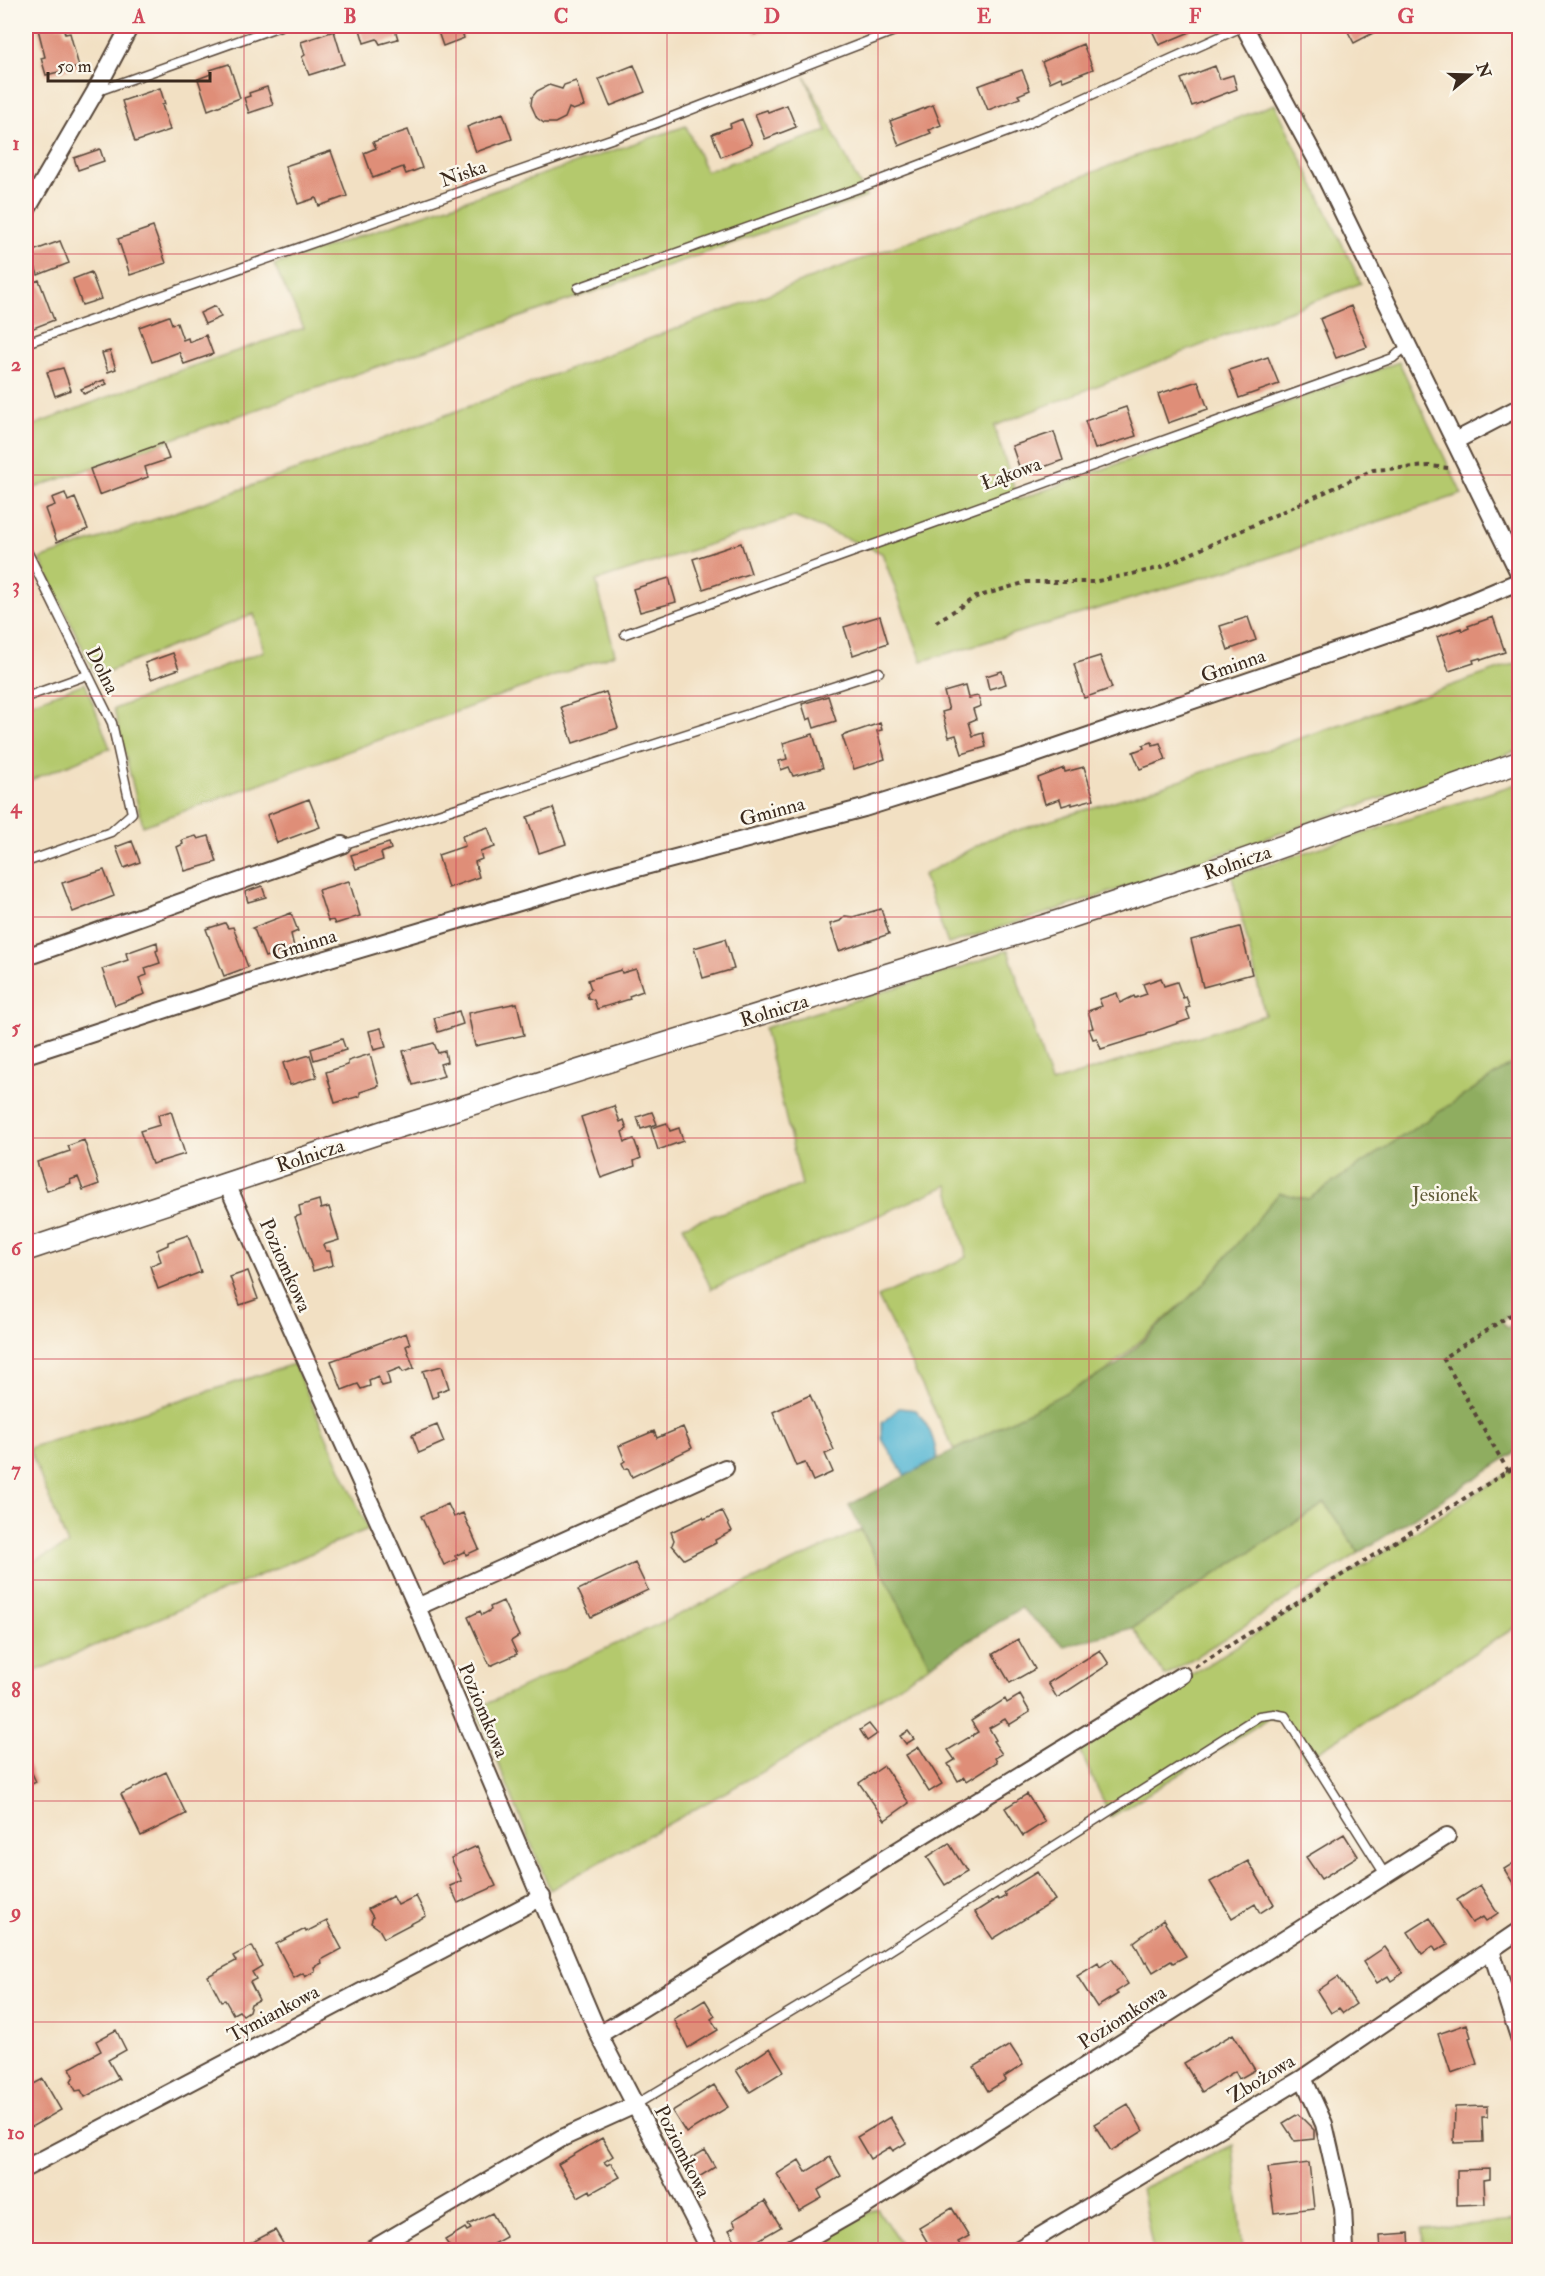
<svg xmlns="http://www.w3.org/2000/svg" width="1545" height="2276" font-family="'IM FELL Double Pica',serif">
  <rect width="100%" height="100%" fill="#fbf7ec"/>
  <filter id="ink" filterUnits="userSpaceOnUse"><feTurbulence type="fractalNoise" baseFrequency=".0167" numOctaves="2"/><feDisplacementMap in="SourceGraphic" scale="12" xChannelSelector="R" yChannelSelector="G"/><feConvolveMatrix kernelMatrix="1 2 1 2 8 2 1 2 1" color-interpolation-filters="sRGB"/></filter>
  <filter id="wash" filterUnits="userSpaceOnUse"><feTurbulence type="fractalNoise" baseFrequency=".008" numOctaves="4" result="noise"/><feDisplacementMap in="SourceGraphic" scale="24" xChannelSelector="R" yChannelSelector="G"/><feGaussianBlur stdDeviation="1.35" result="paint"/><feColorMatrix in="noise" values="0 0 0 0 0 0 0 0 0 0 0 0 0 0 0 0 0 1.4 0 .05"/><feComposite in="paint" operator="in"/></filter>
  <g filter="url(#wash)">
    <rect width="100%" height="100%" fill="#f2e0c3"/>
    <!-- green -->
    <path fill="#b4c96d" stroke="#787a46" stroke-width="1.5" d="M805,76L866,197L379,366L26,491V428L152,380L304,328L274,265L686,126L706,171L827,131Z
      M1275,104L1361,283L994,426L1018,500L1399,362L1462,494L1265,559L922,661L882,553L794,517L596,581L615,654L143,826L114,709L264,651L254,614L96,676L40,559L326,460Z
      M1519,662V750L1094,898L948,944L923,875L989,839L1157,788Z
      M85,683L110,748L26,782V705Z
      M1519,783V1059L1308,1199L1279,1194L1202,1286L1103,1374L954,1450L878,1297L967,1257L948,1185L711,1289L683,1226L802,1185L764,1028L957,969L1008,950L1051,1083L1265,1015L1232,876Z
      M294,1364L368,1529L26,1675V1565L68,1545L29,1448Z
      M1519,1466V1625L1317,1752L1305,1758L1285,1721L1269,1718L1111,1817L1078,1747Z
      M1325,1503L1359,1553L1165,1676L1133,1628Z
      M861,1530L930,1665L801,1750L550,1890L476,1709Z
      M1233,2145L1243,2250H1153L1141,2189Z
      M877,2208L904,2250H804Z
      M1516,2221L1517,2250H1423L1422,2229Z"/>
    <!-- forest -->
    <path fill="#8fad60" stroke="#656c3f" stroke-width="1.5" d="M1519,1059V1307L1502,1321L1507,1328L1519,1318V1450L1359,1553L1325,1503L1133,1628L1064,1646L1021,1608L930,1665L849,1505L1115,1367L1202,1286L1279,1193L1308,1199Z"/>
    <!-- water -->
    <path fill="#56b7d4" stroke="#487079" stroke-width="1.5" d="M899,1408L916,1410C929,1426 935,1439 937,1459L905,1476L882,1439V1423Z"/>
    <g id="blocks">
      <!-- building -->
      <path fill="#df8e78" d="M49,26H63L65,34L70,33L79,67L46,75L41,58L45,57L38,29Z
        M177,26H203L179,33Z
        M359,26H394L398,39L380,44L377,39L364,43Z
        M446,26H460L464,38L443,46L437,29Z
        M752,26H780L781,27L773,31L771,28L755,34Z
        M1150,26H1196L1189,28L1190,32L1159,45Z
        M1345,26H1377L1379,30L1354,43Z
        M334,31L344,64L309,75L302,57L305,55L301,42Z
        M1083,44L1093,69L1063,81L1061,77L1050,82L1042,62Z
        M229,64L240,98L208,110L198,79L211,74L210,70Z
        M634,65L645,92L610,106L599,79Z
        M1215,66L1220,79L1233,75L1237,89L1192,106L1181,79Z
        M1022,70L1030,90L1018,95L1020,98L988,110L978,86Z
        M576,81L584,106L573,110L569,108L565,118L555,123H544L537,118L531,105L532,97L537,91L549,85L562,89L564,85Z
        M267,87L273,105L249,113L244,98L250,96L249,93Z
        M160,88L165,104L162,105L170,130L135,142L122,101Z
        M787,105L796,127L765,139L755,114L767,110L768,112Z
        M933,105L941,125L929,130L931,133L899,146L890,121Z
        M503,113L512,139L476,152L467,127Z
        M742,119L752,144L721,157L712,134L731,127L730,124Z
        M408,130L422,168L406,174L403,167L373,178L364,153L376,148L373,142Z
        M100,149L104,161L78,170L74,158Z
        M331,151L347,196L319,206L316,198L298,204L285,166Z
        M476,166L479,176L463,181L460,171Z
        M153,227L166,263L130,275L118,239Z
        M60,241L69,263L38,275L30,252Z
        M91,272L101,299L82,305L73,279Z
        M39,280L54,320L26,331V285Z
        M215,306L221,317L205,324L200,313Z
        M1351,306L1367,347L1336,358L1320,319Z
        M169,316L172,324L177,323L183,340L188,338L189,342L206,335L213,354L184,364L179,352L152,362L139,327Z
        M110,351L116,369L108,372L102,353Z
        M1268,357L1279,384L1239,398L1229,370Z
        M63,368L71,390L55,396L47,372Z
        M104,380L107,384L84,394L81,389Z
        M1198,381L1208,409L1168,423L1158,394Z
        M1126,407L1136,436L1095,449L1085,421Z
        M1054,432L1063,460L1022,475L1012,446Z
        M163,443L169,459L145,467L148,477L99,495L90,469Z
        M65,493L68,501L75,498L88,529L57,542L45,509L55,505L52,498Z
        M741,543L751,573L703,589L693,559Z
        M669,578L676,602L640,612L633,589Z
        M880,616L888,643L853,655L844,627Z
        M1248,617L1256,640L1228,650L1220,626Z
        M1493,617L1505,652L1481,660L1480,658L1473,660L1474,663L1449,671L1437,637L1461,628L1462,631L1469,628L1468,626Z
        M173,653L179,669L151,679L145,663Z
        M1100,656L1112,688L1084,698L1074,664Z
        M1002,671L1006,684L989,689L986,676Z
        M965,686L968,698L978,696L981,706L973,709L976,719L969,722L973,736L983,733L986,747L962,754L956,735L949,737L942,712L949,710L944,692Z
        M606,692L618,728L573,743L561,707Z
        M828,696L836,721L814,728L811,718L807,720L802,704Z
        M880,723L882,730L877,731L885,759L854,769L842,736Z
        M813,734L823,768L793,776L789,767L781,770L779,761L787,759L783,743Z
        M1152,742L1153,745L1160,743L1166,760L1140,769L1133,752L1144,748L1143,745Z
        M1084,767L1094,799L1072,805V803L1062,806L1060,799L1045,804L1038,778L1064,768L1065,772Z
        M309,799L320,827L277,843L267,815Z
        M553,808L566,844L539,853L527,817Z
        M488,827L495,847L480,852L482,859L475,862L479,877L448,888L438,855L465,846L462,836Z
        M196,836L198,839L209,836L217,862L185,871L177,847L183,844L182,840Z
        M132,841L140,862L124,868L116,847Z
        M389,843L391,849L381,853L383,860L356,869L351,855Z
        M104,870L114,896L73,912L62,883Z
        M349,881L360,916L335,924L333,920L328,921L318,890Z
        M262,886L266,897L248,902L245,892Z
        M881,909L889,934L839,951L830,924L840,921L845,916L853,917Z
        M291,913L298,931L291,934L294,947L265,957L254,929L252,928Z
        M225,923L228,928L233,927L248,967L224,976L206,929Z
        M1240,927L1252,974L1203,987L1191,940Z
        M725,939L734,969L703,978L694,948Z
        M157,942L158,950L156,951L160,963L145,968L147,975L139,978L145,994L115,1005L102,969L128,960L126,953Z
        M636,969L643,991L629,996L630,999L597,1009L594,1000L588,998L587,994L591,989L588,980L621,970L622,973Z
        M1161,978L1164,986L1177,982L1183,998L1186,997L1190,1007L1186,1008L1190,1019L1147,1034V1035L1101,1049L1097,1038L1093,1039L1089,1029L1093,1028L1088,1011L1102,1006L1099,999L1117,993L1120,1003L1134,996L1135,998L1147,994L1143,984Z
        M517,1003L524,1035L475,1046L468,1013Z
        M459,1011L463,1024L438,1032L434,1018Z
        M381,1028L386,1047L374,1050L369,1031Z
        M342,1039L346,1050L314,1060L311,1049Z
        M434,1043L438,1053L445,1051L447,1062L440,1064L444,1076L413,1085L403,1051Z
        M370,1054L379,1086L360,1092V1096L335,1103L326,1072L348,1065V1061Z
        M310,1055L317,1077L290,1085L283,1063Z
        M614,1106L620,1122L624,1120L627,1129L622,1132L625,1142L634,1139L641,1158L634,1161L635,1166L601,1178L581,1117Z
        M171,1111L185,1154L152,1164L140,1131L160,1125L158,1115Z
        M652,1112L657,1124L641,1129L637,1117Z
        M667,1123L670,1131L679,1128L683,1141L658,1150L651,1128Z
        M84,1140L99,1184L83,1190L78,1177L70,1180L71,1183L47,1191L37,1162L70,1151L68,1146Z
        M319,1200L321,1209L329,1207L339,1240L323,1245L326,1251H330L333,1265L313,1271L295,1217L301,1215L299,1206Z
        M188,1235L201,1272L158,1289L150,1266L161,1261L157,1250L168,1245V1242Z
        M248,1271L258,1299L240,1305L230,1277Z
        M406,1333L410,1344L406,1346L414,1368L403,1372L400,1368L387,1373L390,1384L382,1386L378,1376L369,1380L370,1386L361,1389L358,1384L342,1390L331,1361Z
        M442,1366L449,1388L437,1392L438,1396L432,1398L423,1371Z
        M810,1395L834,1450L825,1454L833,1472L813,1481L805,1463L796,1466L773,1412Z
        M437,1425L444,1442L419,1453L412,1435Z
        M683,1427L692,1448L632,1477L628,1468L625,1469L622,1463L625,1461L619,1446L654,1431L657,1438Z
        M448,1504L454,1517L463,1513L479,1549L466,1555L465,1551L455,1556L457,1559L444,1565L421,1516Z
        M722,1511L732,1531L715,1540L716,1543L684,1559L672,1545L674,1540L671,1532L703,1517L704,1519Z
        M635,1563L648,1590L591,1617L578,1590Z
        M503,1601L519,1636L511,1641L517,1654L490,1666L468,1617L480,1611L482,1615L491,1610L490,1607Z
        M1018,1639L1035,1669L1010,1683L993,1654Z
        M1100,1650L1109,1664L1057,1698L1048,1683Z
        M1020,1695L1030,1712L1009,1725L1005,1719L989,1728L996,1740L993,1741L1002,1754L995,1758L997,1762L967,1781L965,1777L958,1781L948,1764L955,1760L948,1750L978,1732L971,1721L1005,1699L1007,1703Z
        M869,1724L877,1734L867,1741L860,1730Z
        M908,1731L914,1739L906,1744L900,1736Z
        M919,1747L942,1784L929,1792L906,1755Z
        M26,1760L36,1782L26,1787Z
        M884,1766L909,1803L885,1820L859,1783Z
        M166,1772L186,1814L141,1836L121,1794Z
        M1027,1794L1045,1822L1023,1836L1005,1808Z
        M1344,1834L1358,1856L1321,1879L1306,1857Z
        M949,1843L967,1872L945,1885L927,1857Z
        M477,1846L496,1886L458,1903L450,1886L462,1881L451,1858Z
        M1520,1859V1894L1504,1869Z
        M1248,1861L1274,1904L1260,1913L1255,1904L1232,1918L1210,1882Z
        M1037,1872L1055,1900L993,1939L975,1912L997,1898L999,1900L1006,1896L1004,1893L1006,1891Z
        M1480,1885L1498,1913L1486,1921L1483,1917L1472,1923L1457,1900Z
        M393,1896L398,1905L416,1896L426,1916L384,1938L379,1929L371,1923L373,1917L368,1909Z
        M1430,1918L1448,1944L1436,1951L1433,1946L1422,1954L1408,1932Z
        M1163,1920L1186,1956L1173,1963L1171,1961L1153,1972L1147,1962L1145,1963L1134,1942Z
        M327,1921L342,1949L321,1960L322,1963L314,1967L315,1971L305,1977L303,1973L294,1978L276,1944L305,1929L306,1932Z
        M252,1946L262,1966L252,1972L256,1979L250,1982L259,2000L251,2004L249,2011L243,2015L239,2011L233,2014L225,2000L221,2001L208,1976L236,1961L233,1956Z
        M1385,1947L1403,1973L1391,1981L1388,1976L1377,1983L1363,1962Z
        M1112,1959L1128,1984L1116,1992L1118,1994L1097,2007L1077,1976L1098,1963L1100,1967Z
        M1338,1977L1356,2004L1343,2013L1339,2008L1331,2013L1317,1991Z
        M705,2000L715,2016L711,2019L718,2030L688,2048L674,2019Z
        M1467,2024L1471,2037L1469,2038L1477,2064L1451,2073L1438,2034Z
        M116,2030L126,2050L108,2060L119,2079L85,2097L81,2090L76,2091L71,2081L74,2076L70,2068L101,2051L96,2041Z
        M1233,2034L1255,2070L1239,2079L1235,2071L1202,2092L1184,2063Z
        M1010,2045L1023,2065L1004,2077L1006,2080L988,2091L974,2067Z
        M770,2048L784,2071L750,2092L736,2070Z
        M43,2079L61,2110L26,2130V2088Z
        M714,2085L728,2107L686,2133L672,2111Z
        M1128,2104L1143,2131L1111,2151L1094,2124Z
        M1488,2106V2117H1482L1483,2142L1454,2143L1455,2107Z
        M1298,2114L1314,2130V2139L1295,2141L1283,2123Z
        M890,2117L906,2143L893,2151L890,2147L870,2159L857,2137Z
        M602,2138L613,2156L604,2162L607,2165L611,2163L620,2177L591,2193L590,2190L578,2197L558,2164Z
        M705,2150L715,2167L699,2177L688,2160Z
        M830,2157L841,2176L818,2190L822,2198L799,2211L777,2174L799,2160L806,2172Z
        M1309,2163L1314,2208L1274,2213L1268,2168Z
        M1490,2169V2179L1484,2180L1485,2204L1457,2205V2170Z
        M765,2201L781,2227L741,2250L729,2230L736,2226L733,2220Z
        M952,2208L969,2236L958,2242L963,2249L951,2250L949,2247L944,2250H932L919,2228Z
        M492,2213L506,2237L482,2250H452L445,2240L465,2228L467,2231L471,2229L468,2225Z
        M275,2230L287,2250H238Z
        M1409,2233L1410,2250H1381L1380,2235Z"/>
    </g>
  </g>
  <g filter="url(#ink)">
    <use href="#blocks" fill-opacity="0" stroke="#564537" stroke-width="1.5"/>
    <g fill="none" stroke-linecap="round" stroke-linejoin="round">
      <defs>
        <path id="service" d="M98,91L280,26
          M578,288L859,188L1020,127L1244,26
          M26,343L654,124L907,26
          M26,549L112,723L132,813L111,832L26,862
          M625,634L1393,358L1408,345
          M26,697L87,675
          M342,845L879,672
          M635,2105L848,1977L1259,1716L1274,1714L1285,1716L1386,1876"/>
        <path id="minor" d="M1244,26L1322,170L1520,575
          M26,211L95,92L130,26
          M1455,441L1520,407
          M26,957L342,845
          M26,1055L252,981L611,875L864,808L1024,758L1430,619L1520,581
          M226,1182L417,1607L599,2035L710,2250
          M417,1607L725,1468
          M1491,1950L1520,2040
          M599,2035L1182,1675
          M1303,2078L1324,2124L1343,2207L1345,2250
          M26,2168L542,1897
          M371,2250L562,2138L635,2105
          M788,2250L865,2206L1447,1836
          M1017,2250L1303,2078L1520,1930"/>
        <path id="tertiary" d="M26,1250L382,1132L1065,919L1238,862L1520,762"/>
      </defs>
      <!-- service casing -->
      <use href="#service" stroke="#564537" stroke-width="11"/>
      <!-- minor casing -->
      <use href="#minor" stroke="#564537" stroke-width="20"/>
      <!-- tertiary casing -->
      <use href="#tertiary" stroke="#564537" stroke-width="24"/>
      <!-- path -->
      <path stroke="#564537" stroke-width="4" stroke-dasharray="4.5 4.5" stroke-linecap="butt" d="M936,622L976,597L1027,582H1093L1160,568L1373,470L1429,466L1449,468
        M1508,1471L1520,1464
        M1195,1667L1508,1471L1443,1358L1520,1309"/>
      <!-- service -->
      <use href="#service" stroke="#fff" stroke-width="8"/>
      <!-- minor -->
      <use href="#minor" stroke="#fff" stroke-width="16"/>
      <!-- tertiary -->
      <use href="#tertiary" stroke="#fff" stroke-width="21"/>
    </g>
  </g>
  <!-- grid -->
  <path fill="none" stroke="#d1495b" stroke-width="1.5" stroke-opacity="0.55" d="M244,26V2250M456,26V2250M667,26V2250M878,26V2250M1089,26V2250M1301,26V2250M26,254H1520M26,475H1520M26,696H1520M26,917H1520M26,1138H1520M26,1359H1520M26,1580H1520M26,1801H1520M26,2022H1520"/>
  <g text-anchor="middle" stroke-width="5" stroke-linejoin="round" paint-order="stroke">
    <!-- street labels -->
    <g font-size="20" fill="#3b2a1e" stroke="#fbf7ec">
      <text transform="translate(463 173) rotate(-19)" y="7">Niska</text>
      <text transform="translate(1011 473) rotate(-20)" y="7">Łąkowa</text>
      <text transform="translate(1233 665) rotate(-19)" y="7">Gminna</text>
      <text transform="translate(103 670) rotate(63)" y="7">Dolna</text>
      <text transform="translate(772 811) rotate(-15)" y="7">Gminna</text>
      <text transform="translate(1237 862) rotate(-19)" y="7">Rolnicza</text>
      <text transform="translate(304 944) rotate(-17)" y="7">Gminna</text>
      <text transform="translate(774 1010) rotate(-17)" y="7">Rolnicza</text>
      <text transform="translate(310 1155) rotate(-18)" y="7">Rolnicza</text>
      <text transform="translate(286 1265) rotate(66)" y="7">Poziomkowa</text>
      <text transform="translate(484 1710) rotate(67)" y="7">Poziomkowa</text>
      <text transform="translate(273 2013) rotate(-28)" y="7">Tymiankowa</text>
      <text transform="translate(1122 2017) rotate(-33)" y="7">Poziomkowa</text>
      <text transform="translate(1261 2078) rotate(-32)" y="7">Zbożowa</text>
      <text transform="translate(683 2151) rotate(63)" y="7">Poziomkowa</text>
    </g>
    <!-- park labels -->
    <g font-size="20" fill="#5f5a36" stroke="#fbf7ec">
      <text x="1445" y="1201">Jesionek</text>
    </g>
  </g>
  <!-- margin -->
  <rect width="1545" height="2276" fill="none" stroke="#fbf7ec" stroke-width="66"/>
  <!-- north arrow -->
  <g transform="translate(1470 75) rotate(71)" stroke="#fbf7ec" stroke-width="4.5" paint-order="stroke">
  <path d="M0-4.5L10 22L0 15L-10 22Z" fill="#3b2a1e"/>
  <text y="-9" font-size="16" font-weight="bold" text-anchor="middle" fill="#3b2a1e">N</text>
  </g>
  <!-- scale -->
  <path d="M48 72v9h162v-9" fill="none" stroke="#3b2a1e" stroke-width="3"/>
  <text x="57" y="72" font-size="18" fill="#3b2a1e" stroke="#fbf7ec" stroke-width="4.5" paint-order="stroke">50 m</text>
  <rect x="33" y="33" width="1479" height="2210" fill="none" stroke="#d1495b" stroke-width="2"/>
  <g font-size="20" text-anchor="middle" font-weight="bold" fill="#d1495b">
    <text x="139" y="23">A</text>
    <text x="350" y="23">B</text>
    <text x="561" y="23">C</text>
    <text x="772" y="23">D</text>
    <text x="984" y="23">E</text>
    <text x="1195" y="23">F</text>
    <text x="1406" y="23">G</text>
    <text x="16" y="150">1</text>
    <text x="16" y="371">2</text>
    <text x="16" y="592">3</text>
    <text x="16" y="813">4</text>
    <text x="16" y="1034">5</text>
    <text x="16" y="1255">6</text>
    <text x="16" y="1476">7</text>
    <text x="16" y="1697">8</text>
    <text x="16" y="1918">9</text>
    <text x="16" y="2139">10</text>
  </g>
</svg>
